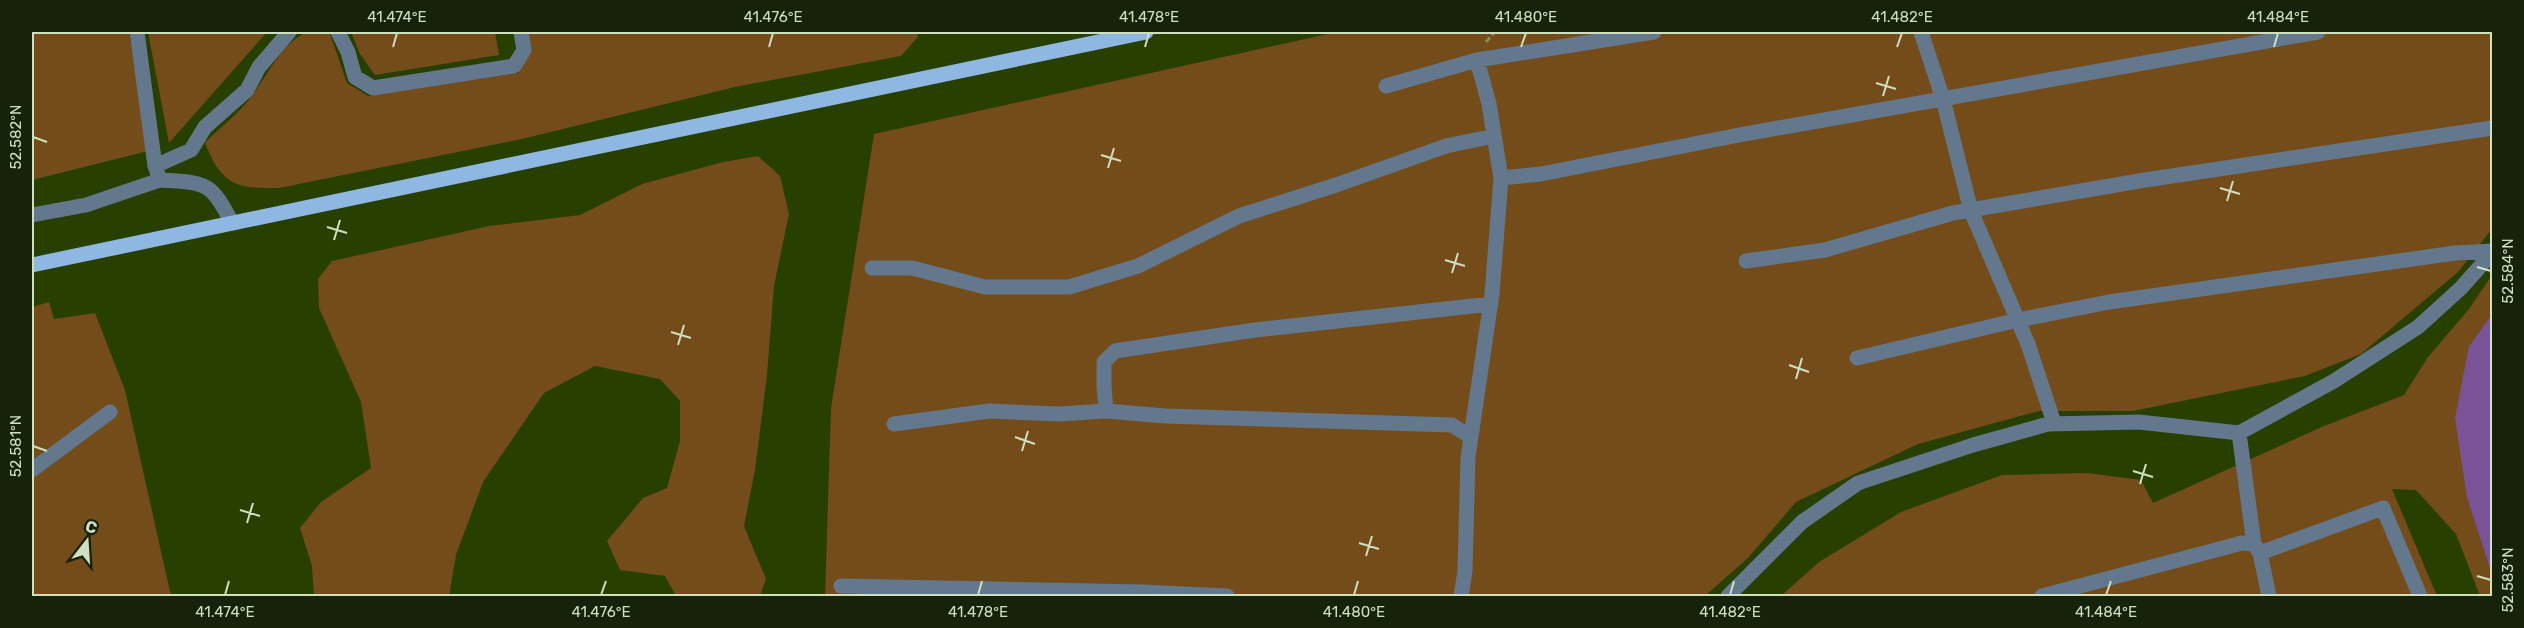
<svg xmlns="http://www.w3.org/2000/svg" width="2524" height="628" font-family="Rubik,sans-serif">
  <rect width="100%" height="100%" fill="#273f00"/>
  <!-- green -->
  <path fill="#734c1a" d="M32,32H129L148,151L32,180Z
    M148,32H267L169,143Z
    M307,32L330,34L347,83L368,96L519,73V47L516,32H917L918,37L901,56L735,87L522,139L279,188C235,189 222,185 205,143C220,127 241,112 254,93C270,71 281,44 307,32Z
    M351,32H495L499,55L375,75L360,54Z
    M1337,32H2492V229L2458,272L2361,354L2305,376L2133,411H2039L1918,444L1796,502L1748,558L1705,596H825L831,408L874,134Z
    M758,156L780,176L789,214L774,286L767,375L755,470L744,526L766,579L760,596H676L665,576L620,570L607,541L643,498L667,488L680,441V401L660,379L595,366L544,393L483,482L456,555L449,596H314L312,566L300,528L321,502L371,468L361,402L319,308L318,279L332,261L489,226L580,215L642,184L723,162Z
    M2492,275V314L2469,346L2467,498L2492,575V596H2480L2456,534L2416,490L2392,489L2437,596H1781L1819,562L1901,512L2002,475L2088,473L2141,480L2153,503L2324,426L2404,395L2428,357L2469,309Z
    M49,302L54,319L95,313L125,390L171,596H32V307Z"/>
  <!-- water -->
  <path fill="#7a5396" d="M2492,314V575L2467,498L2455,418L2469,346Z"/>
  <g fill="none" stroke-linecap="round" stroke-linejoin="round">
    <!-- path -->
    <path stroke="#7d9162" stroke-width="3" stroke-dasharray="6 3" stroke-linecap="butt" d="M1486,42L1495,32"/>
    <!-- minor -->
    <path stroke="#64788d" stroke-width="15" d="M338,32L348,52L355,77L373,88L514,66L524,50L521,32
      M1921,32L1943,99L1971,211L2028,344L2054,423
      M1477,60L1489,104L1501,178L1541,174L1739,135L2318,32
      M1386,86L1477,60L1654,32
      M155,166L191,150L205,127L247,90L259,67L289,32
      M160,180C205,183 210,180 232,223
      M32,215L86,205L160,180L155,166L137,32
      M1746,261L1825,250L1953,213L2145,180L2492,128
      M872,268H912L985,287H1069L1138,266L1239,216L1339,184L1446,146L1494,136
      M1857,358L2018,320L2109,302L2455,253L2492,251
      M1106,411L1104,387V362L1115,351L1255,330L1491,304
      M894,424L989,411L1059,414L1106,411L1165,416L1452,425L1471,437
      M2239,433L2254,544
      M32,470L110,412
      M2260,553L2383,508L2420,596
      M841,586L1142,592L1227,596
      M1461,596L1465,571L1468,457L1492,294L1501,178
      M1728,596L1802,522L1858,483L1973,445L2048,424L2139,422L2239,433L2334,381L2418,327L2461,288L2492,253
      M2042,596L2242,543L2254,544L2260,553L2269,596"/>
    <!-- major -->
    <path stroke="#8eb8e2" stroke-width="15" d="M32,265L1146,32"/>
  </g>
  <!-- ticks -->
  <path fill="none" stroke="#cfdfc0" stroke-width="2" d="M393,47L397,33M769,47L773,33M1145,47L1149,33M1521,47L1526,33M1897,47L1902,33M2274,47L2278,33M1876,83L1896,89M1883,96L1889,76M33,137L47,142M1101,155L1121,161M1108,168L1114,148M2220,188L2240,194M2227,201L2233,181M327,227L347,233M334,240L340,220M1445,260L1465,266M2477,267L2491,271M1452,273L1458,253M671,332L691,338M678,345L684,325M1789,365L1809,372M1796,379L1802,358M1015,437L1035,444M33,446L47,451M1022,451L1028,431M2133,471L2153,477M2140,484L2146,464M240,510L260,516M247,523L253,503M1359,543L1379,549M1366,556L1372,536M2477,576L2491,580M225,595L229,581M601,595L606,581M978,595L982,581M1354,595L1358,581M1730,595L1734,581M2106,595L2111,581"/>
  <!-- border -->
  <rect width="2524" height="628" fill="none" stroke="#17220a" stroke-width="66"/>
  <!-- north arrow -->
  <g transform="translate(87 541) rotate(17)" stroke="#17220a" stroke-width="4.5" paint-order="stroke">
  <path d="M0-4.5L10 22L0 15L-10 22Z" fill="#cfdfc0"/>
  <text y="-9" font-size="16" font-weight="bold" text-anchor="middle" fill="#cfdfc0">С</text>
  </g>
  <rect x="33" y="33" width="2458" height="562" fill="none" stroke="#cfdfc0" stroke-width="2"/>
  <g font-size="15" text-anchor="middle" fill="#cfdfc0">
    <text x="397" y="22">41.474°E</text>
    <text x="773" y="22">41.476°E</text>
    <text x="1149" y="22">41.478°E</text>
    <text x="1526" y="22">41.480°E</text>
    <text x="1902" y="22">41.482°E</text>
    <text x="2278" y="22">41.484°E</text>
    <text transform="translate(16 137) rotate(-90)" y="5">52.582°N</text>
    <text transform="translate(2508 271) rotate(-90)" y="5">52.584°N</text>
    <text transform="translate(16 446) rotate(-90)" y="5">52.581°N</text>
    <text transform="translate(2508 580) rotate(-90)" y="5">52.583°N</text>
    <text x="225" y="617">41.474°E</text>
    <text x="601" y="617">41.476°E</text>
    <text x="978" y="617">41.478°E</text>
    <text x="1354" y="617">41.480°E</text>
    <text x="1730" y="617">41.482°E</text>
    <text x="2106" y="617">41.484°E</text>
  </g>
</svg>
